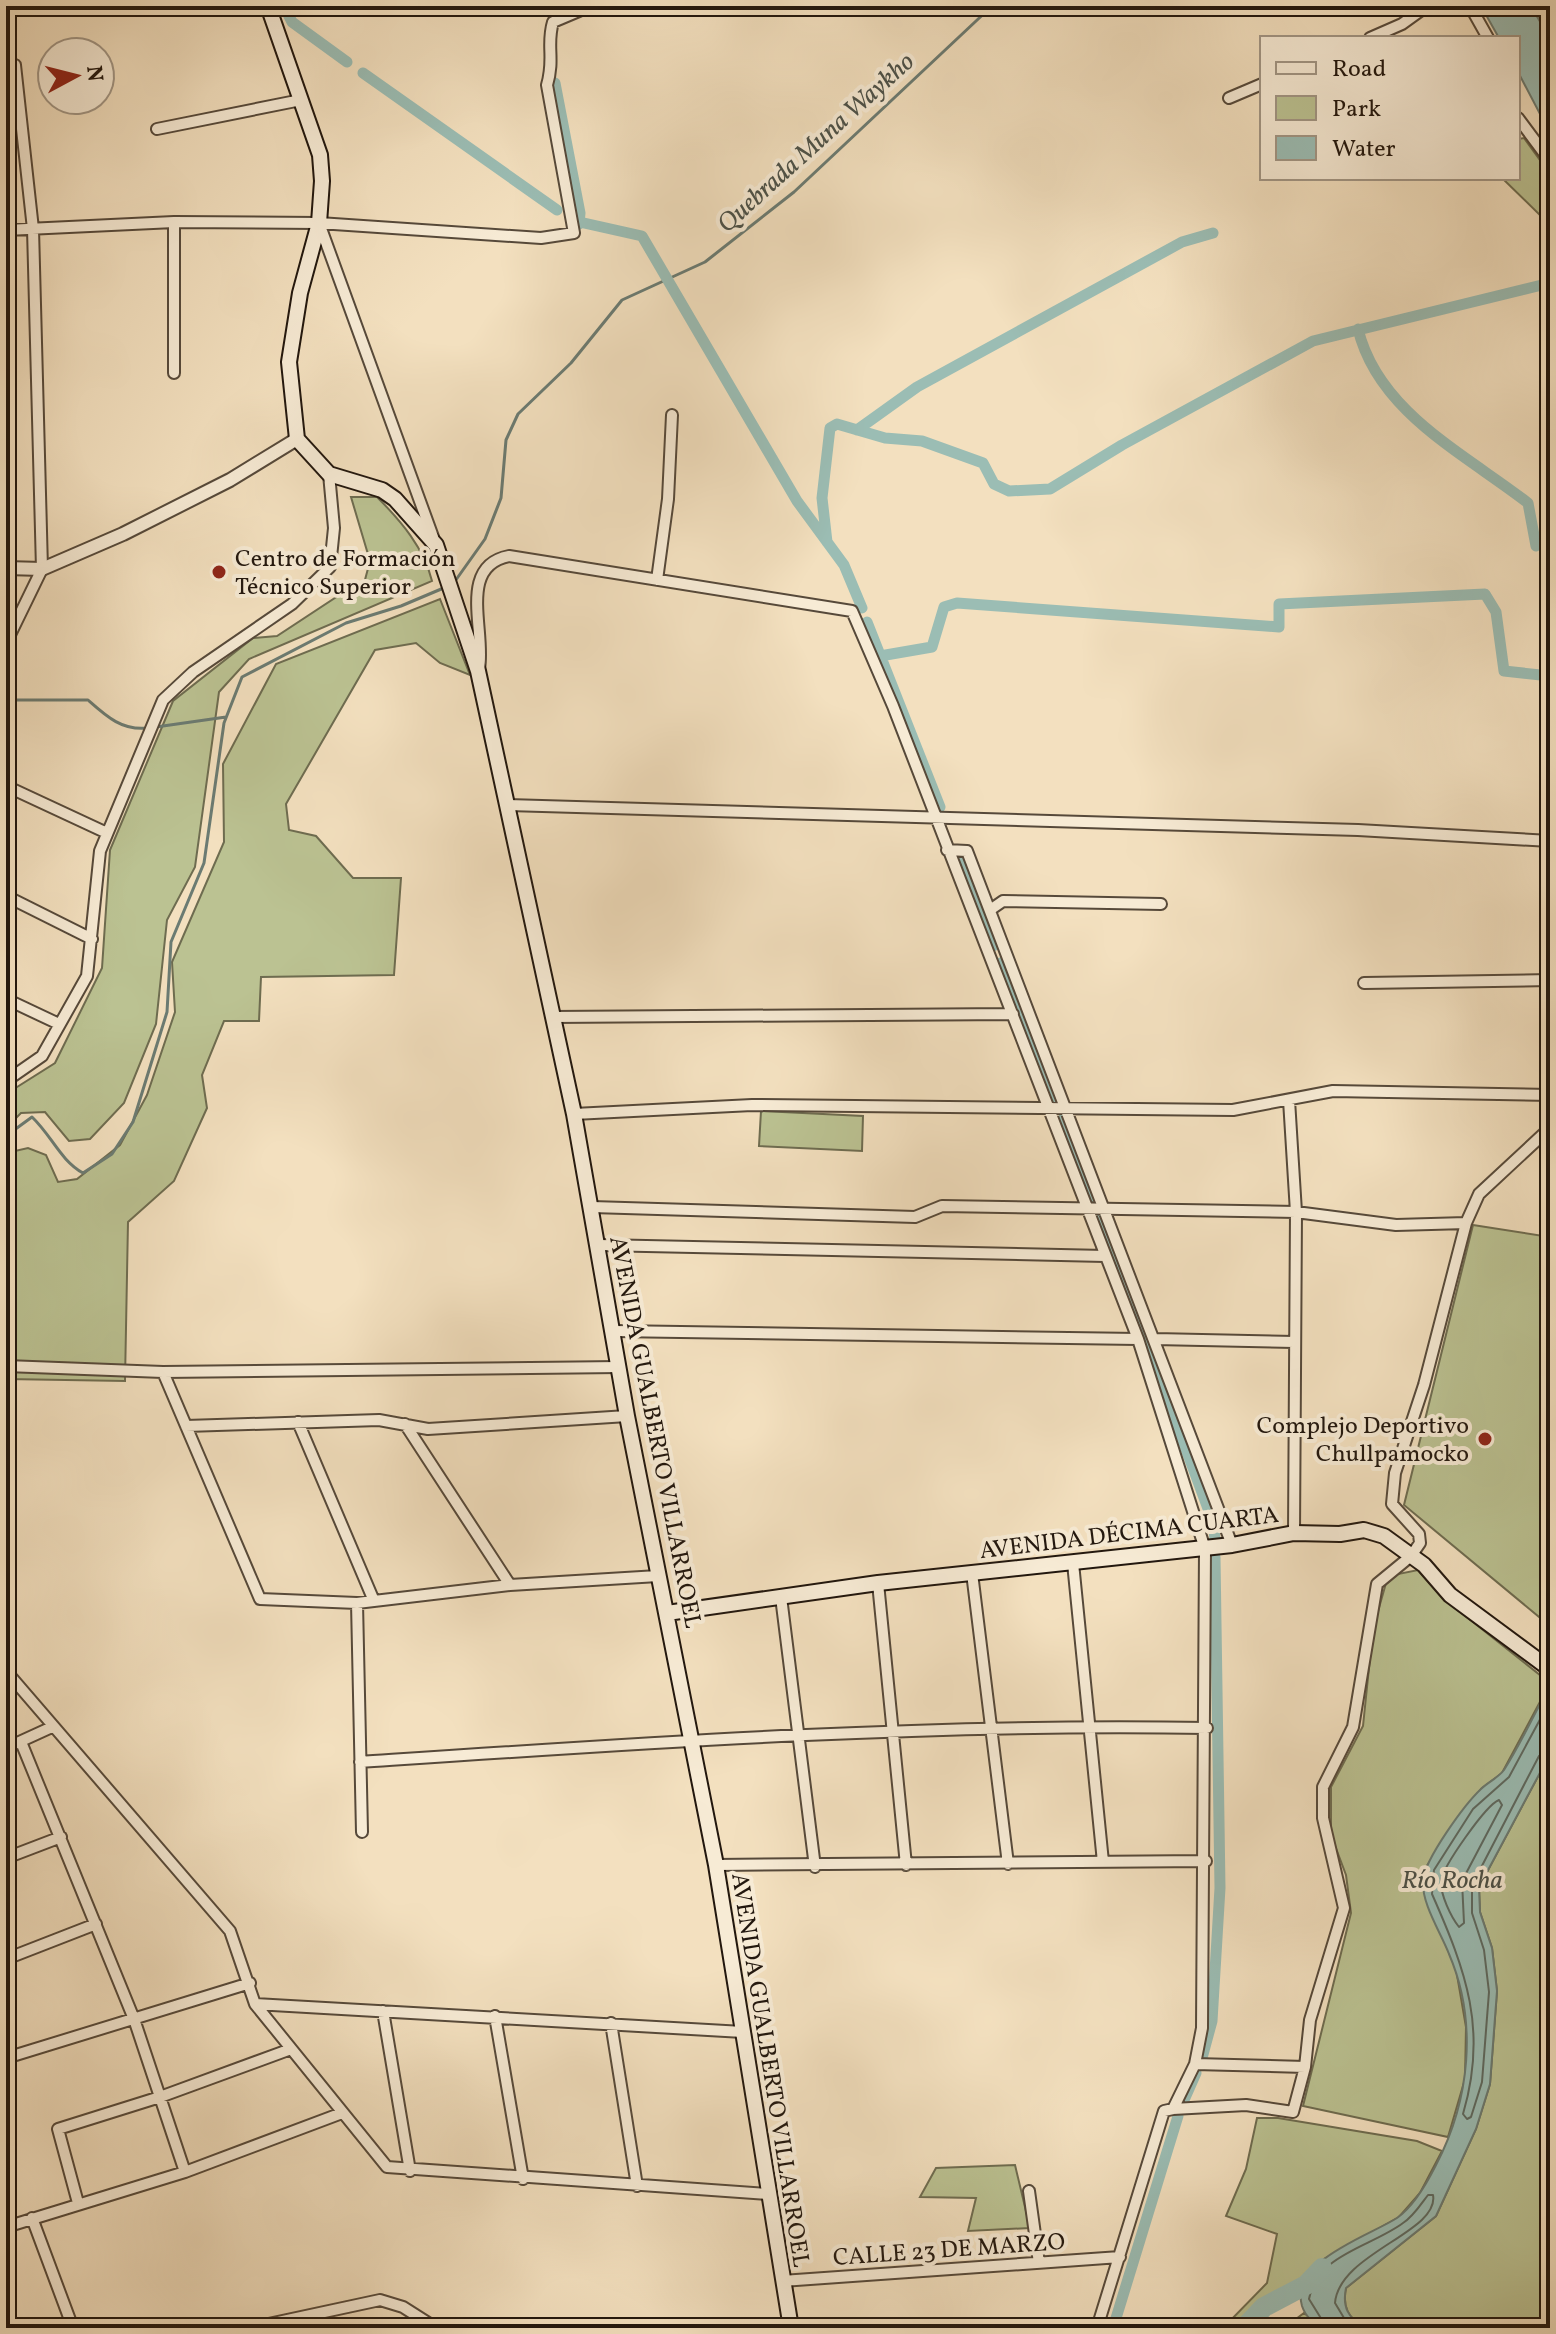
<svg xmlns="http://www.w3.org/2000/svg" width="1556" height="2334" font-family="Vollkorn,serif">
  <rect width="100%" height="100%" fill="#f3e0bf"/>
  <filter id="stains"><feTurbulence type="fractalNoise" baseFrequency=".0025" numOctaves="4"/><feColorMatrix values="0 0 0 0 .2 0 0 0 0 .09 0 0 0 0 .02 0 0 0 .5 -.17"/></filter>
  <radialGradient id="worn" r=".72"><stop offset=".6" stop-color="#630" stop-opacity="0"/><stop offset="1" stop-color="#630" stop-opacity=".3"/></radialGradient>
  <!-- green -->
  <path fill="#bbc292" stroke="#6e6c50" stroke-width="2" d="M1531,6H1550V39Z
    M1524,138L1550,174V233L1543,218L1502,178H1518V139Z
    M351,497H377C401,521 424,548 432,581L249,659L219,692L195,867L167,920L156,1024L124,1103L90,1139L69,1141L45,1112L21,1113L6,1128V1094L55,1063L102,968L110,850L173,701L253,638L277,636L341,594L362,591L370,561Z
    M440,599L470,675L440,663L416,643L375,650L286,804L289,830L316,836L353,878H401L394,975L261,977L259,1021H224L202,1075L207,1108L174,1181L128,1222L125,1381L6,1379V1153L28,1148L46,1155L58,1182L77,1179L120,1145L147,1095L175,1012L172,962L224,842L223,764L276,664Z
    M761,1111L863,1116L862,1151L759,1146Z
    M1473,1225L1550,1237V1626L1404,1505Z
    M1418,1570L1444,1599L1550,1683L1502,1773L1481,1789L1426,1867L1425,1896L1456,1969L1466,2027L1465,2079L1448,2137L1303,2106L1351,1913L1346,1875L1331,1835V1787L1363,1726L1373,1629L1388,1576Z
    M1550,1754V2304L1543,2328H1365C1348,2318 1342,2307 1346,2288L1436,2216L1476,2129L1490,2084L1497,1991L1492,1948L1480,1912L1479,1887Z
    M1257,2118H1278L1417,2141L1442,2151L1420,2193L1399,2217L1317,2263L1304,2281L1264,2298L1235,2328H1223L1267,2283L1277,2234L1226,2216L1246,2169Z
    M1015,2165L1030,2228L968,2231L976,2198L920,2197L936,2168Z
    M1304,2313L1324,2328H1284Z"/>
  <!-- water -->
  <path fill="#9bbdb4" stroke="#6b7b72" stroke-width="2" d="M1481,6H1531L1550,39V133L1518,72V38H1499Z
    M1550,1685V1754L1479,1887L1480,1912L1492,1948L1497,1991L1490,2084L1476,2129L1436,2216L1346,2288C1342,2307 1348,2318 1365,2328C1342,2328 1311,2333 1302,2306C1289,2261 1369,2236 1397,2218C1414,2206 1427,2183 1436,2165C1470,2100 1478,2022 1449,1954C1441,1933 1421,1903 1423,1880C1425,1859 1464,1805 1481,1789C1488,1782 1498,1778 1504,1770C1521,1743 1535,1713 1550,1685Z"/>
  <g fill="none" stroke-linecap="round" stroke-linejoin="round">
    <!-- shore -->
    <path stroke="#5e6a61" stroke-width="2" d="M1550,1701L1509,1777L1473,1809L1434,1870L1432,1894C1466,1971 1488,2030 1463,2114L1467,2119L1471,2117L1482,2082L1489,1992L1484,1950L1472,1913V1885L1539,1756L1550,1752
      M1499,1800L1502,1805L1462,1881L1464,1923L1459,1927C1451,1917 1440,1894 1441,1881C1443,1866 1486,1805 1499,1800Z
      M1327,2328L1309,2299C1317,2254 1371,2247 1403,2223C1413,2217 1421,2204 1428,2195H1433C1440,2232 1339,2253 1335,2303L1350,2328"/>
    <!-- stream -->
    <path stroke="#6b7b72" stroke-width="3" d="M453,584L485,539L501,498L506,440L518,414L571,363L622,300L705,262L794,192L992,6
      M6,700H88C106,716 122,731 148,728
      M156,727L226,717
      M6,1136L32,1117C52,1136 60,1160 83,1173L112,1154L133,1122L167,1012L171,942L204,863L224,723L242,677L346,623L401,606L446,587"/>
    <!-- canal -->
    <path stroke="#9bbdb4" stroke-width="11" d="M284,6L292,22L347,62
      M363,73L557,210
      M555,83L580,213L579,224
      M575,221L642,236L797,501L844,565L862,608
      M1358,329C1378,412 1465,454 1528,503L1536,546
      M857,430L917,387L1182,242L1213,233
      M827,542L822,498L830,428L837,424L885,438L922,441L983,463L994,484L1009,491L1050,489L1122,445L1313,341L1550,283
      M867,622L940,807
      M880,656L932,647L944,607L957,603L1279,627V604L1485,594L1496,612L1504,671L1550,676
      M960,860L993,946
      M1000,963L1057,1102
      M1063,1119L1095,1201
      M1101,1219L1213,1522L1215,1539
      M1202,2058L1212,2021L1220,1888L1215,1557
      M1184,2100L1196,2073
      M1113,2328L1178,2116"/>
    <!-- river -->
    <path stroke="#9bbdb4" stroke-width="20" d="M1244,2328L1264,2307L1306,2285L1322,2268"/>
    <defs>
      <path id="minor" d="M1470,6L1488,38
        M1172,8L1175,6
        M1370,38L1402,24L1427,6
        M1229,98L1262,84
        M1518,118L1550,161
        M157,129L301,100
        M319,223L433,537
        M6,230L174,222L319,223L541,238L574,233L547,85C555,58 546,45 553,22L579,11L578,6
        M174,373V222
        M657,580L668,499L672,415
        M6,643L42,569L33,229L15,65
        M479,669C486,631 457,566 509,556L852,611L893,706L1138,1339L1205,1549L1202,2028L1195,2064L1173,2109L1164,2111L1097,2328
        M6,786L107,833
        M507,805L1358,830L1550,841
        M947,850L967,851L1232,1545
        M6,896L92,939
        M990,910L1003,901L1161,904
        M1364,983L1550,980
        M6,999L59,1024
        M552,1017L1013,1014
        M6,1081L42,1056L87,976L100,851L163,700L193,672L292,604L330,567L334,528L329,474
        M1289,1100L1296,1212L1294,1533
        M574,1114L752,1105L1233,1110L1333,1091L1550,1095
        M592,1207L915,1217L942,1206L1296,1212L1396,1225L1466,1223
        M599,1245L1105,1256
        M614,1331L1138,1339
        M1155,1339L1294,1342
        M6,1366L163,1372L620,1367
        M163,1372L260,1599L357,1603L510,1585L658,1576
        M298,1422L374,1601
        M405,1424L510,1585
        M186,1426L379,1420L428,1429L627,1416
        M1073,1563L1103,1862
        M972,1573L1008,1864
        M878,1583L906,1865
        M781,1597L815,1867
        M357,1603L362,1832
        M6,1671L230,1931L255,2004L387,2167L767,2194
        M21,1742L134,2019L185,2172
        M6,1748L52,1727
        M360,1762C642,1743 924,1723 1207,1728
        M6,1858L61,1837
        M716,1865L1206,1861
        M6,1959L96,1924
        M255,2004L743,2032
        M383,2011L410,2171
        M495,2016L523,2179
        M611,2023L637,2186
        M6,2058L250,1983
        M1195,2064L1305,2067
        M1173,2109L1246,2105L1293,2112L1305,2067L1310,2020L1344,1908L1323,1818V1787L1353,1727L1377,1584L1411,1556L1420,1543L1419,1534L1392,1504L1395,1473L1424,1385L1466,1223L1479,1194L1550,1128
        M1029,2191L1039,2263
        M78,2203L58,2129L160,2097L291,2049
        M32,2218L73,2328
        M6,2227L185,2172L342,2113
        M782,2281L1120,2257
        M250,2328L380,2300L403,2307L436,2328"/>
      <path id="tertiary" d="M6,568L42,569L123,534L230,480L297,439"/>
      <path id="secondary" d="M268,6L320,155L322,181L319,223L300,293L289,362L297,439L329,474L382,490L395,499L436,545L478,671L574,1114L627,1416L716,1865L791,2328
        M667,1613L878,1583L1232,1545L1294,1533L1340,1534L1364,1530L1384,1536L1424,1565L1450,1595L1550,1669"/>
    </defs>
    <!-- minor casing -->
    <use href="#minor" stroke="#56493a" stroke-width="14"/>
    <!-- tertiary casing -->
    <use href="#tertiary" stroke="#56493a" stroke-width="16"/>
    <!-- secondary casing -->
    <use href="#secondary" stroke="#22170e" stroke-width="18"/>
    <!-- minor -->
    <use href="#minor" stroke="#f7ebd5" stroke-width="10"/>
    <!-- tertiary -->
    <use href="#tertiary" stroke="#f7ebd5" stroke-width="12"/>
    <!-- secondary -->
    <use href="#secondary" stroke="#f7ebd5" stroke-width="14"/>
  </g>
  <!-- markers -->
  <g fill="#8f2418" stroke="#f7ebd5" stroke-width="3">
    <circle cx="219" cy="572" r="8"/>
    <circle cx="1485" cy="1439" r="8"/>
  </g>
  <g text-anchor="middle" stroke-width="8" stroke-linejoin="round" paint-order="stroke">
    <!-- poi labels -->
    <g font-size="24" fill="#22170e" stroke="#f7ebd5" text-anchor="start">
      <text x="235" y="566">Centro de Formación<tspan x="235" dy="28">Técnico Superior</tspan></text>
      <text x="1469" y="1433" text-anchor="end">Complejo Deportivo<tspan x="1469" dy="28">Chullpamocko</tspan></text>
    </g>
    <!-- street labels -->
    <g font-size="24" fill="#22170e" stroke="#f7ebd5">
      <text transform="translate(656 1432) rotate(79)" y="8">AVENIDA GUALBERTO VILLARROEL</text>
      <text transform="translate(1129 1532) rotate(-7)" y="8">AVENIDA DÉCIMA CUARTA</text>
      <text transform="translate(771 2070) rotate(81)" y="8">AVENIDA GUALBERTO VILLARROEL</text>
      <text transform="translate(949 2249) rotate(-4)" y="8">CALLE 23 DE MARZO</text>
    </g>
    <!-- water labels -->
    <g font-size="26" font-style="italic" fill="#4c5148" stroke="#f7ebd5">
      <text transform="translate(815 142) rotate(-42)" y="9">Quebrada Muna Waykho</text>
      <text x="1452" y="1888">Río Rocha</text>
    </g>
  </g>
  <!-- margin -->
  <rect width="1556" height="2334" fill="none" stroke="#f3e0bf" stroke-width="32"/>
  <rect x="8" y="8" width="1540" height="2318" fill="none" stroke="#22170e" stroke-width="4"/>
  <rect x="16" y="16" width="1524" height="2302" fill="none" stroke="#22170e" stroke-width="2"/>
  <!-- legend -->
  <rect x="1260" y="36" width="260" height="144" fill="#f7ebd5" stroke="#a29685" stroke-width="2"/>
  <rect x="1276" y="62" width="40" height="12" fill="#f7ebd5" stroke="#a29685" stroke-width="2"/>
  <text x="1332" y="76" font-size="24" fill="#22170e">Road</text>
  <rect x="1276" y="96" width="40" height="24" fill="#bbc292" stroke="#a29685" stroke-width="2"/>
  <text x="1332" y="116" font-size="24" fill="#22170e">Park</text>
  <rect x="1276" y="136" width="40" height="24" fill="#9bbdb4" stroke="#a29685" stroke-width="2"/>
  <text x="1332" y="156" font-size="24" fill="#22170e">Water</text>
  <!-- north arrow -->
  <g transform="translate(76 76) rotate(83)"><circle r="38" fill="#f7ebd5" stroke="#a29685" stroke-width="2"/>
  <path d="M0-6L14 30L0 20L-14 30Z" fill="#8f2418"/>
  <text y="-12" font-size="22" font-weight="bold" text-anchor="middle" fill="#22170e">N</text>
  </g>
  <rect width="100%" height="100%" filter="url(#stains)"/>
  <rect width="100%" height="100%" fill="url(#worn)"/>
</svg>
